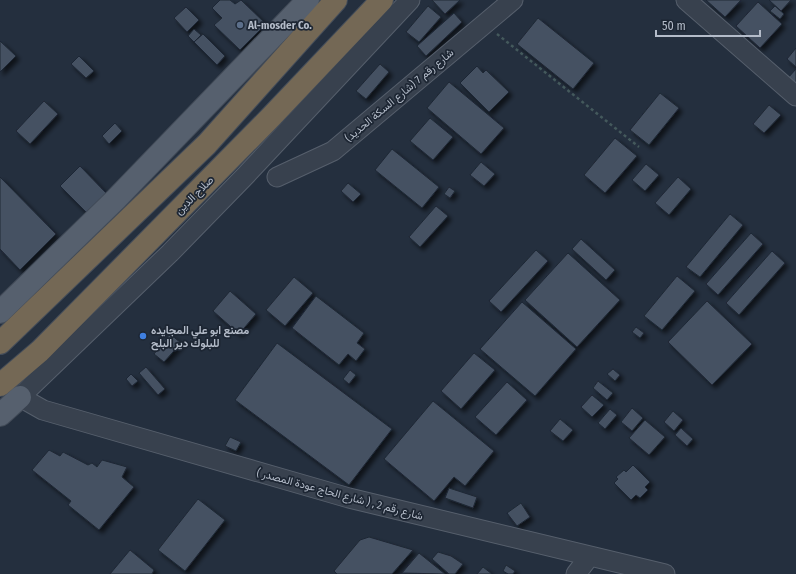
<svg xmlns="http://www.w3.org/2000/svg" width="796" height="574" font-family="'Fira Sans Condensed',Vazirmatn,sans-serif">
  <defs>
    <filter id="shadow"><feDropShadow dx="3.5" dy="3.5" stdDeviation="2" flood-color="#0009"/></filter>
  </defs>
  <rect width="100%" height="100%" fill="#242f3e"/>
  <!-- building -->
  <path fill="#455162" stroke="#1f2835" filter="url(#shadow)" d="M220,0H230L235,4L241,0L266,24L240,50L214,25L222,18L212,8Z
    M432,0H460L445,14Z
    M706,0H741L725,17Z
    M769,0H791L781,11Z
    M758,2L782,24L760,48L736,26Z
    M428,6L441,17L419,42L406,32Z
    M775,6L784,14L780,19L770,11Z
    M186,7L199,20L187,32L174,18Z
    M454,13L462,22L426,56L417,46Z
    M538,18L594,63L573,89L517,44Z
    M194,29L201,35L194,42L188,36Z
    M203,34L225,56L217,65L194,42Z
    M0,41L16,56L0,72Z
    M796,48V67L787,59Z
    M79,56L94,71L86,78L71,64Z
    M380,64L389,72L366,99L356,91Z
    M477,66L483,73L486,70L509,92L489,112L460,83Z
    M796,69V86L787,79Z
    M449,82L504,128L481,154L427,108Z
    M660,93L679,108L649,145L630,130Z
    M44,101L58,114L30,144L16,131Z
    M769,105L781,115L764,133L753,124Z
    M430,118L453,137L433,160L410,141Z
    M115,123L122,131L109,144L102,136Z
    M615,138L637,156L605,193L584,175Z
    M392,149L439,187L422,208L375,170Z
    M481,162L495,174L484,186L470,175Z
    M646,164L659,175L645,191L632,180Z
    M80,166L107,194L87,213L60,186Z
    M0,177L56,234L20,270L0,249Z
    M678,177L691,189L669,215L655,203Z
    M348,183L361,194L353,202L341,191Z
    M449,187L455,191L450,198L444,194Z
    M436,206L448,216L420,247L409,237Z
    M730,214L743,225L700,277L686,267Z
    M751,233L763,244L718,295L706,284Z
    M581,239L615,270L606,280L572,249Z
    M536,250L548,261L501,312L489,301Z
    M772,251L785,263L739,315L726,303Z
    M568,253L620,300L577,347L525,300Z
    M677,276L695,291L662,330L644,316Z
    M294,277L313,293L285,326L266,310Z
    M230,291L256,314L239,334L213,311Z
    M316,296L364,333L357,343L365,349L356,361L348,354L339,365L292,328Z
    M707,301L752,344L712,385L668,342Z
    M522,302L576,349L535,396L480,349Z
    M636,327L644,333L640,338L632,332Z
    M170,334L181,343L164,362L154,354Z
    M277,343L392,429L349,485L235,400Z
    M474,353L495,370L461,409L441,391Z
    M146,367L165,389L158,395L139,373Z
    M613,369L620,375L615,381L607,374Z
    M350,370L356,375L349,384L343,379Z
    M131,374L138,381L132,386L126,379Z
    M598,381L613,393L607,400L593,388Z
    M507,382L527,400L496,435L475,417Z
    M592,395L604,405L592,417L581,407Z
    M433,401L494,451L465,486L454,477L434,501L384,459Z
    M632,408L643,418L632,431L621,422Z
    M610,409L617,415L605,429L598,423Z
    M673,411L683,420L674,431L664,422Z
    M560,419L573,430L563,441L550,431Z
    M645,420L665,437L649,455L629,438Z
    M681,428L693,439L687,446L675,435Z
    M230,437L241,442L236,451L225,446Z
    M49,450L60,456L63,452L88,465L92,463L97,467L102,460L127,467L122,477L134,487L99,530L68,505L71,501L32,470Z
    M633,465L650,482L645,487L648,490L640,498L636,495L631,500L614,483L618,479L616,477L624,470L626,472Z
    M449,488L477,497L473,508L445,498Z
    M198,499L225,520L185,571L158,550Z
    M521,503L530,517L517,526L507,513Z
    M369,537L413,550L392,574H337L334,571L360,540Z
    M130,550L154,570L152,574H110Z
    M438,552L451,556L463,564L455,574H449L432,559Z
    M419,553L445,574L402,573Z
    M506,565L515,571L513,574H508L503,571Z
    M483,567L492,574H477Z"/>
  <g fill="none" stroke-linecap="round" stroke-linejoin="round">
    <defs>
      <path id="minor" d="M410,0L246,175L170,253L20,397L43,410L349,498L665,574
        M686,0L796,96
        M277,177L333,151L513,0
        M576,574L589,557"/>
      <path id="major" d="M0,312L116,199L308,0
        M0,415L20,397"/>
      <path id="highway" d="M0,343L207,144L336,0
        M0,385L40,351L271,117L382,0"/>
    </defs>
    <!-- minor casing -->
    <use href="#minor" stroke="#565f6c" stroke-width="21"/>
    <!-- major casing -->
    <use href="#major" stroke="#414a57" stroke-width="24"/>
    <!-- highway casing -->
    <use href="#highway" stroke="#434c59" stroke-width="24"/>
    <!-- path -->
    <path stroke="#44595c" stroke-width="2.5" stroke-dasharray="3 3" stroke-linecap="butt" d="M497,34L639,147"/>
    <!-- minor -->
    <use href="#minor" stroke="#38414e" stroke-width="19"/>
    <!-- major -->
    <use href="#major" stroke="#56606e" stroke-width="22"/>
    <!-- highway -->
    <use href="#highway" stroke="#746855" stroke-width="22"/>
  </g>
  <!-- markers -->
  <circle fill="#5c6f8a" stroke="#1d2633" stroke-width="1.5" cx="240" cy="25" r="4"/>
  <circle fill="#3f7fe0" stroke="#1d2633" stroke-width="1.5" cx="143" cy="336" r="4"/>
  <g text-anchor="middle" stroke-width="3.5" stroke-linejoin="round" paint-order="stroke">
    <!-- poi labels -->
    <g font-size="11" font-weight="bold" fill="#b4bcc9" stroke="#1d2633" text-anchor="start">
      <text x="248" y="29">Al-mosder Co.</text>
      <text x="151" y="334">مصنع ابو علي المجايده<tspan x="151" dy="13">للبلوك دير البلح</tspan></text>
    </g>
    <!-- street labels -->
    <g font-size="11" fill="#b4bcc9" stroke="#1d2633">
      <text transform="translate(399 95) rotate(-40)" y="4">شارع رقم 7 (شارع السكة الحديد)</text>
      <text transform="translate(194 195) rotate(-45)" y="4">صلاح الدين</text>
      <text transform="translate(340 494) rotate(15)" y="4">شارع رقم 2 , ( شارع الحاج عودة المصدر )</text>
    </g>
  </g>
  <!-- scale -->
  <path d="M656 30v6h104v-6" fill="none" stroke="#b4bcc9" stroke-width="2"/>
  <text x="662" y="30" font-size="12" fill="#b4bcc9" stroke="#1d2633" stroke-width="3" paint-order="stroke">50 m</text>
</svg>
